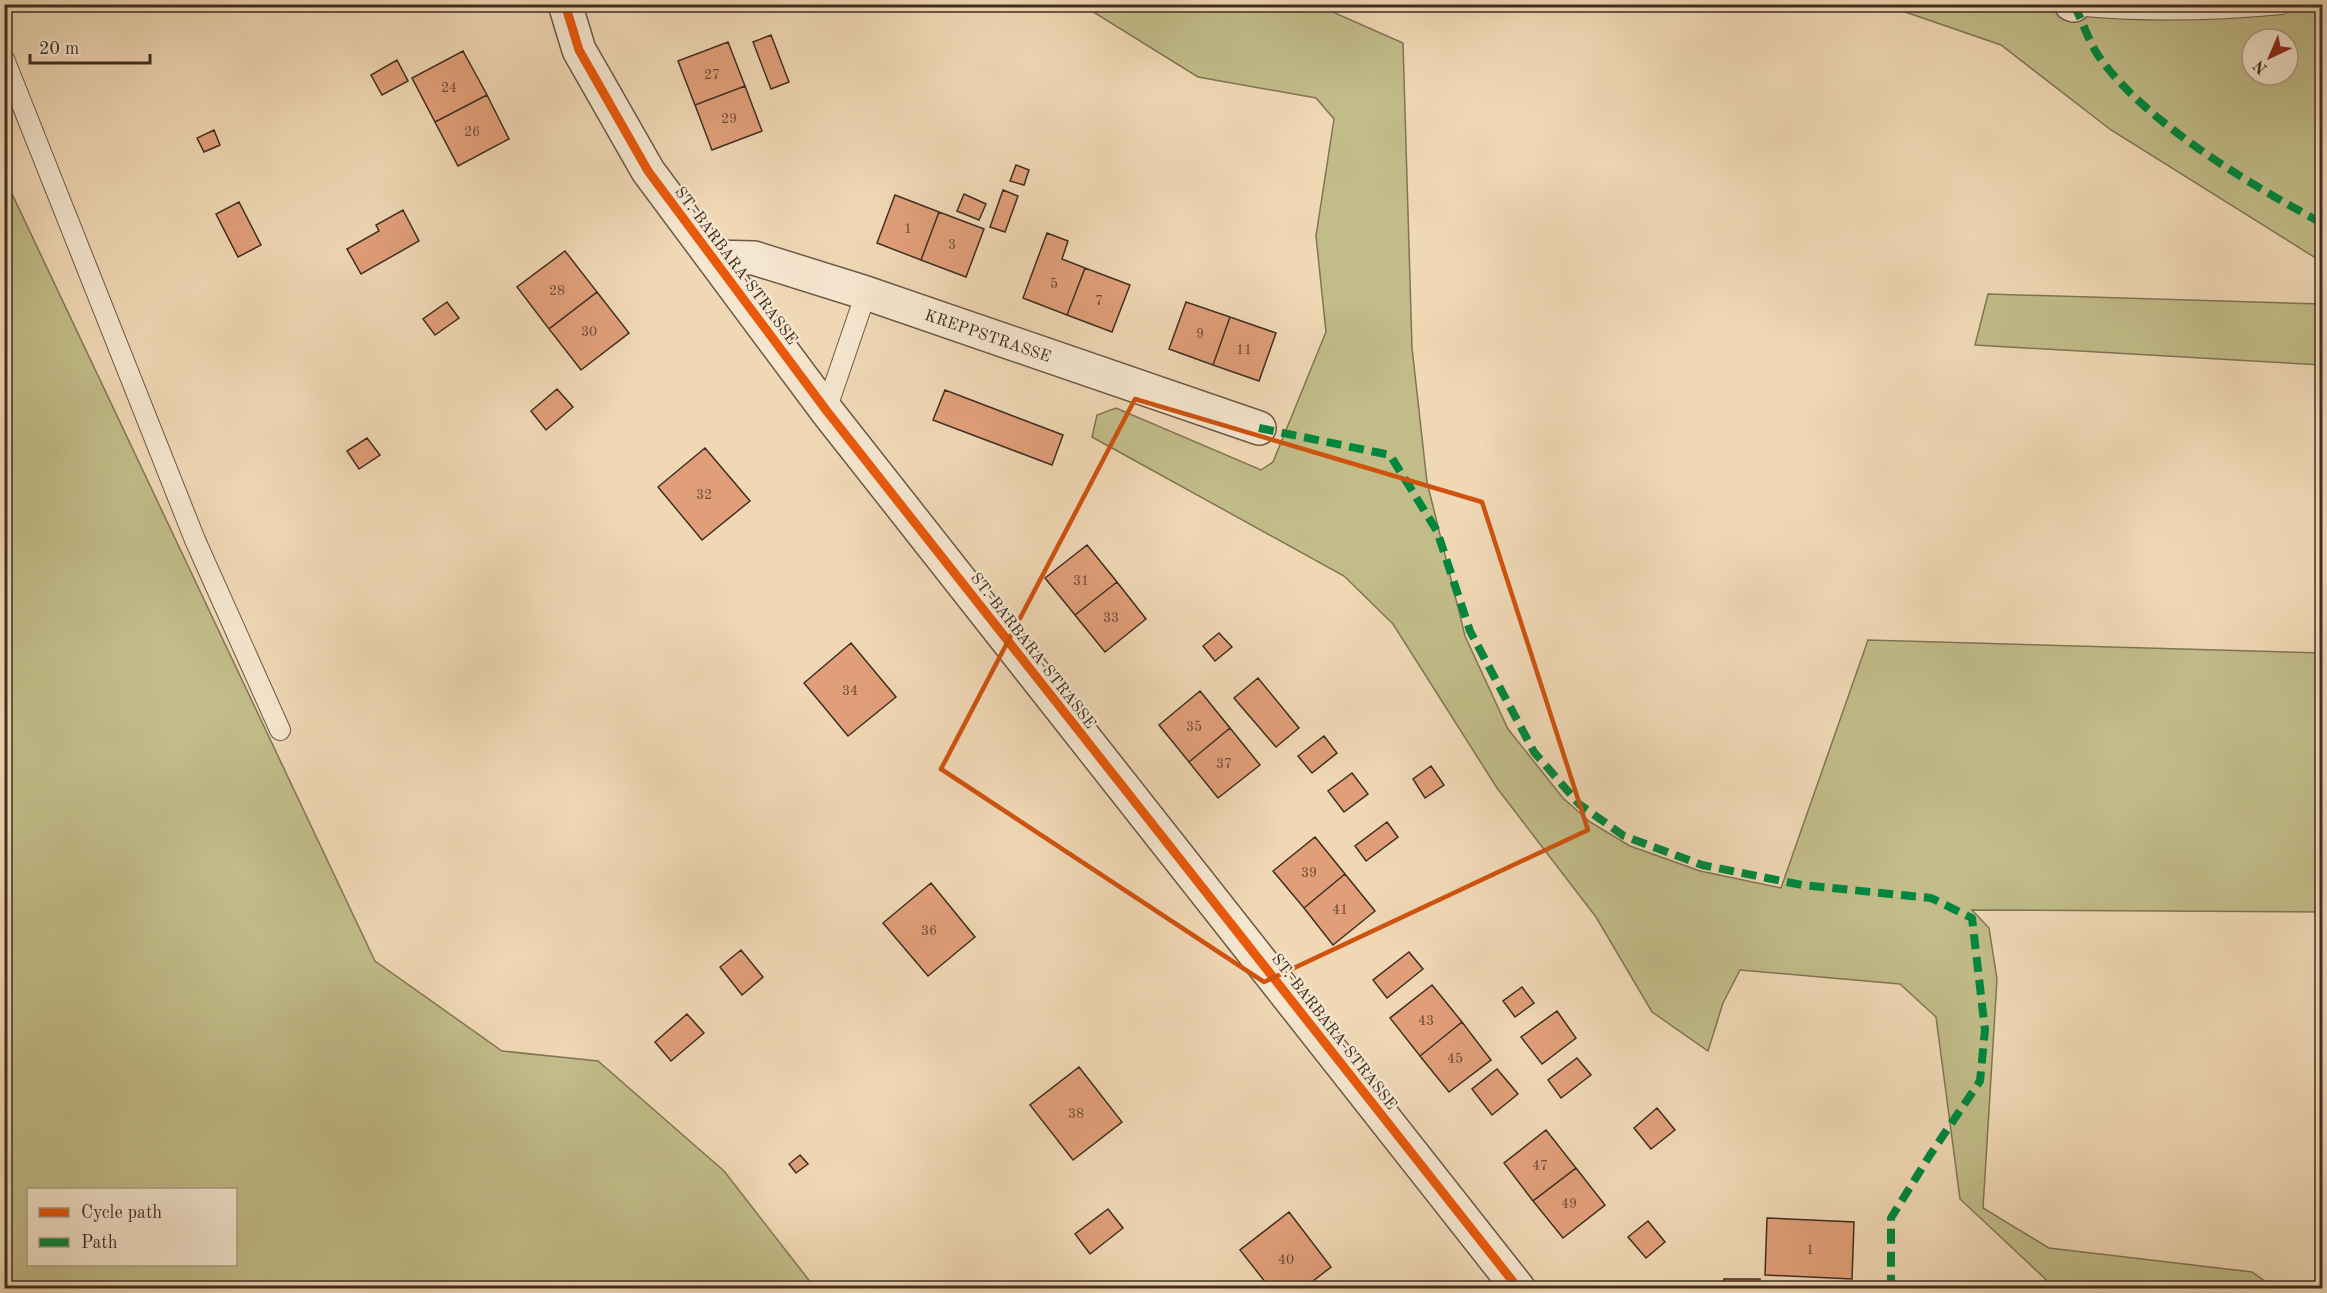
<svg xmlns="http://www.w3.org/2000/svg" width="2327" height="1293" font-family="'Old Standard TT',serif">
  <rect width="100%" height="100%" fill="#f0d8b5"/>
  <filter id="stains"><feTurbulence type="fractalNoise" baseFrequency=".00333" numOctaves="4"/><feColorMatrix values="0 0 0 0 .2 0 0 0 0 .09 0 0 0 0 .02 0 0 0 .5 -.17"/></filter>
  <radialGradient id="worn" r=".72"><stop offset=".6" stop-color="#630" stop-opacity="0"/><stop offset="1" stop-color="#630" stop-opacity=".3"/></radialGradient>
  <!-- green -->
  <path fill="#c1bc88" stroke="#807555" stroke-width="1.5" fill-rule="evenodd" d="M1082,5H1317L1403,43L1412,348L1427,482L1465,636L1508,729L1563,798L1590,822L1630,846L1700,871L1781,888L1868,640L2322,653V912L1972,910L1989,928L1997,979L1983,1208L2049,1248L2252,1272L2269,1284L2270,1288H2055L1960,1199L1936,1017L1900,984L1740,970L1723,1003L1708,1051L1652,1012L1596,917L1497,788L1393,624L1344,576L1092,437L1097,415L1116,408L1261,470L1273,462L1326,332L1316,236L1334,119L1316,98L1198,77Z
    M1885,5H2322V262L2111,130L2001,45ZM2252,39H2288V75H2252Z
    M4,177L375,961L502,1051L598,1061L724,1171L815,1288H5ZM28,1190H236V1264H28Z
    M1988,294L2322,304V365L1975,345Z"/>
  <!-- building -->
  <path fill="#e19f79" stroke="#3f2e22" stroke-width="1.5" d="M771,35L789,82L771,89L753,42Z
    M728,42L745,86L695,105L678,61Z
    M463,51L487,95L435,122L412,78Z
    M397,60L408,81L382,95L371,75Z
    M745,86L762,131L712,150L695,105Z
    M487,95L509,139L458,166L435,122Z
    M214,130L220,145L204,152L197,138Z
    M1016,165L1029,170L1024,185L1010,181Z
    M1003,190L1018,196L1005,232L990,227Z
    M964,194L986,204L979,220L957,211Z
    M895,195L939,212L921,260L877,243Z
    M239,202L261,245L238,257L216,214Z
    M403,210L419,241L361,274L347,249L379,231L376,225Z
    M939,212L984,229L966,277L921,260Z
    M1047,233L1068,241L1062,259L1085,268L1067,315L1023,298Z
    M565,251L597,292L549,329L517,287Z
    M1085,268L1130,285L1112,332L1067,315Z
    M597,292L629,333L581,370L549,329Z
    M447,302L459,318L435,335L423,319Z
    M1186,302L1230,317L1213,365L1169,349Z
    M1230,317L1276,333L1259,381L1213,365Z
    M557,389L573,407L546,430L531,411Z
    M945,390L1063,435L1052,465L933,420Z
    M367,438L380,455L359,469L347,451Z
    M705,448L750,501L702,540L658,487Z
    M1087,545L1117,582L1075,615L1045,578Z
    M1117,582L1146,619L1105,652L1075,615Z
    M1219,633L1232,647L1215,661L1203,646Z
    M851,643L896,697L848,736L804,683Z
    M1258,678L1299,728L1276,747L1234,698Z
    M1200,691L1230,728L1189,762L1159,725Z
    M1230,728L1260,765L1218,798L1189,762Z
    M1324,736L1337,753L1312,773L1298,756Z
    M1431,766L1444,785L1425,798L1413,779Z
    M1352,773L1368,794L1344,812L1328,791Z
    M1387,822L1398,837L1366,861L1355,846Z
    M1315,837L1345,874L1304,908L1273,871Z
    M1345,874L1375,911L1333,945L1304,908Z
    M931,883L975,937L928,976L883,923Z
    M741,950L763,977L742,995L720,967Z
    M1409,952L1423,969L1387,998L1373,980Z
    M1432,985L1462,1022L1420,1056L1390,1018Z
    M1522,987L1534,1003L1515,1017L1503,1001Z
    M1557,1011L1576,1038L1542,1064L1521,1037Z
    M687,1014L704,1033L671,1061L655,1042Z
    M1462,1022L1491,1060L1449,1092L1420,1056Z
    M1577,1058L1591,1075L1561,1098L1548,1080Z
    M1079,1067L1122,1122L1073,1160L1030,1105Z
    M1497,1069L1518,1094L1492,1115L1472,1089Z
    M1657,1108L1675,1130L1651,1149L1634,1128Z
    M1546,1130L1576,1168L1533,1201L1504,1163Z
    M800,1155L808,1164L796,1173L789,1164Z
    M1576,1168L1605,1205L1563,1238L1533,1201Z
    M1108,1209L1123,1228L1090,1254L1075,1234Z
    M1289,1212L1331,1267L1304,1288H1270L1240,1250Z
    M1767,1218L1854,1222L1852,1279L1765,1275Z
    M1648,1221L1665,1242L1646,1258L1628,1237Z
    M1724,1279H1760V1288H1724Z"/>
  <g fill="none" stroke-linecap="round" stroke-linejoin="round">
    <defs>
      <path id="lane" d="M2074,5C2145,12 2210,11 2281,4
        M4,59L195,540L280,730
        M826,410L866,293"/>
      <path id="street" d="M565,4L579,50L648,171L826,410L1518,1288
        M2071,4L2074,5
        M713,257L754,258L866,293L1259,428"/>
    </defs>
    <!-- lane casing -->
    <use href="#lane" stroke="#6b5847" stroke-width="22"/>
    <!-- street casing -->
    <use href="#street" stroke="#6b5847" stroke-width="36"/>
    <!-- lane -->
    <use href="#lane" stroke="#f5e6cf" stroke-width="20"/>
    <!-- street -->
    <use href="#street" stroke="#f5e6cf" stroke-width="33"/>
    <!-- quiet -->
    <path stroke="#00873e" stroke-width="8" stroke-dasharray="15 8" stroke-linecap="butt" d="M2074,5C2083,22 2089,43 2100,58C2146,123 2252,186 2322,223
      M1259,428L1390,455L1437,531L1470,631L1534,752L1579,804L1624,836L1702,865L1802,885L1931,898L1972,918L1985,1030L1980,1081L1930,1155L1891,1218V1288"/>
    <defs>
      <path id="cycleway" d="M565,4L579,50L648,171L826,410L1518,1288"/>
    </defs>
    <!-- cycleway casing -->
    <use href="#cycleway" stroke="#f5e6cf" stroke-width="13"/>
    <!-- cycleway -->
    <use href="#cycleway" stroke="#e8590c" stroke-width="9"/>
  </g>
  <!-- marked area -->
  <path fill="none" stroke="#cf530f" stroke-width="4.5" stroke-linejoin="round" d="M1135,399L1482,502L1588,830L1264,982L941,769Z"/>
  <g text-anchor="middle" stroke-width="5" stroke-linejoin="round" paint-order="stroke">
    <!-- number labels -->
    <g font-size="14" fill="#684a38">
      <text x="712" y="79">27</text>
      <text x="449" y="92">24</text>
      <text x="729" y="123">29</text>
      <text x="472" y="136">26</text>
      <text x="908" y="233">1</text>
      <text x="952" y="249">3</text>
      <text x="1054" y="288">5</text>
      <text x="557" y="295">28</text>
      <text x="1099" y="305">7</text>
      <text x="589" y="336">30</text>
      <text x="1200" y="338">9</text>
      <text x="1244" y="354">11</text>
      <text x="704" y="499">32</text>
      <text x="1081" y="585">31</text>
      <text x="1111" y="622">33</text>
      <text x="850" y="695">34</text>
      <text x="1194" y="731">35</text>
      <text x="1224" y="768">37</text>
      <text x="1309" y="877">39</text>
      <text x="1340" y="914">41</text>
      <text x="929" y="935">36</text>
      <text x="1426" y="1025">43</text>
      <text x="1455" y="1063">45</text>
      <text x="1076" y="1118">38</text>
      <text x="1540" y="1170">47</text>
      <text x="1569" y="1208">49</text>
      <text x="1810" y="1254">1</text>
      <text x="1286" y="1264">40</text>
    </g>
    <!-- street labels -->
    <g font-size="16" fill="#3f2e22" stroke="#f5e6cf">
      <text transform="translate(737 265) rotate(53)" y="6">ST.-BARBARA-STRASSE</text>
      <text transform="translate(988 335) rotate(19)" y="6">KREPPSTRASSE</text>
      <text transform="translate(1034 650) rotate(52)" y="6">ST.-BARBARA-STRASSE</text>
      <text transform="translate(1335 1031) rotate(52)" y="6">ST.-BARBARA-STRASSE</text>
    </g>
  </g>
  <!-- margin -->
  <rect width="2327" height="1293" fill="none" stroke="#f0d8b5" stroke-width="24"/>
  <rect x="6" y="6" width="2315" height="1281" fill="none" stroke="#3f2e22" stroke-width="3"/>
  <rect x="12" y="12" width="2303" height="1269" fill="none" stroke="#3f2e22" stroke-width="1.5"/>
  <!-- legend -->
  <rect x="27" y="1188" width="210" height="78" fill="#f5e6cf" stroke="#ac9c8a" stroke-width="1.5"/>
  <rect x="39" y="1208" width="30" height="9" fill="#e8590c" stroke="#ac9c8a" stroke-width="1.5"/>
  <text x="81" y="1218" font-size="18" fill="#3f2e22">Cycle path</text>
  <rect x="39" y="1238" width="30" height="9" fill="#00873e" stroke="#ac9c8a" stroke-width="1.5"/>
  <text x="81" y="1248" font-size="18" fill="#3f2e22">Path</text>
  <!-- north arrow -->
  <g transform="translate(2270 57) rotate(224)"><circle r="28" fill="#f5e6cf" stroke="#ac9c8a" stroke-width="1.5"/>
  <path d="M0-4.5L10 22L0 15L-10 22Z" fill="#8f2418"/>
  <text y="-9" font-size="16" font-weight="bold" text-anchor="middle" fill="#3f2e22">N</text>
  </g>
  <!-- scale -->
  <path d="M30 54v9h120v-9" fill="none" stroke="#3f2e22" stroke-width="3"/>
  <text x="39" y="54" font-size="18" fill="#3f2e22" stroke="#f5e6cf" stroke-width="4.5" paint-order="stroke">20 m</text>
  <rect width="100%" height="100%" filter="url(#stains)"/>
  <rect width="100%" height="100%" fill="url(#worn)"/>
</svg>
